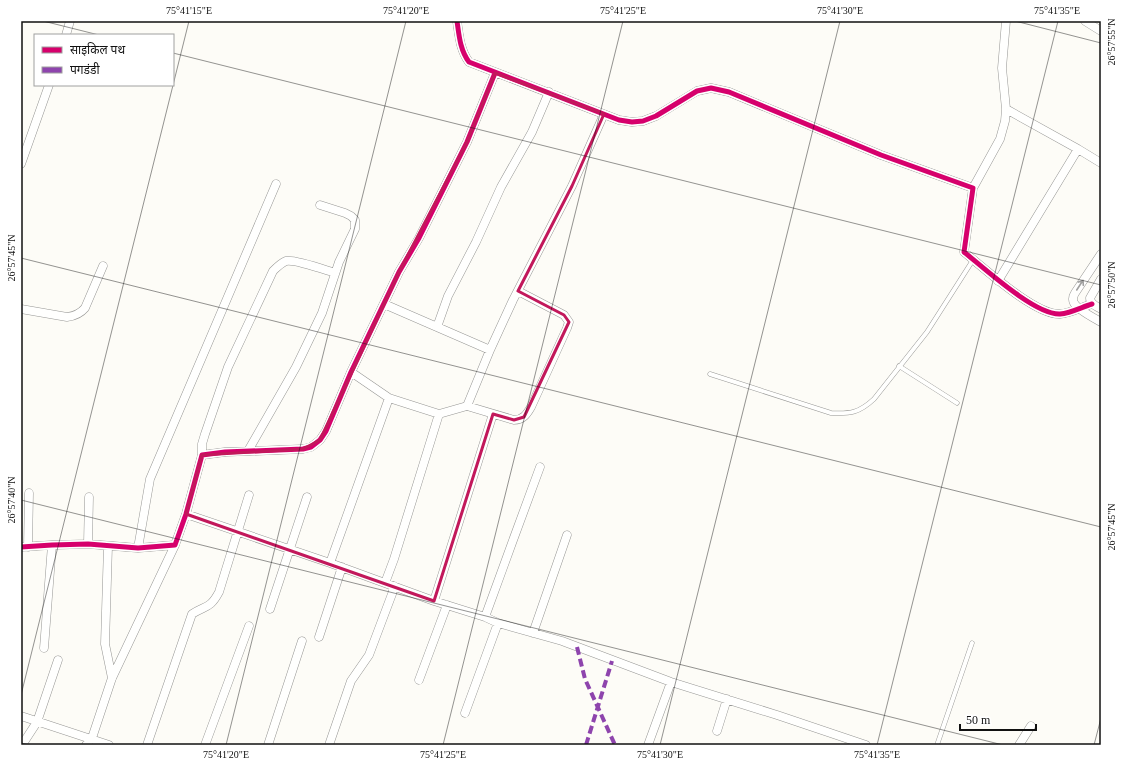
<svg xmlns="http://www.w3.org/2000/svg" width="1122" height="766" font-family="'Times New Roman','Noto Sans Devanagari',serif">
  <rect width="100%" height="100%" fill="#fdfcf7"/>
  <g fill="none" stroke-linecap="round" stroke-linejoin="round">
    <defs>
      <path id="lane" d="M899,366L957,403
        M710,374L831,413C850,414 859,413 874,399L927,332L973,260
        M937,745L972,643"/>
      <path id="street" d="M457,21C459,35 460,50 469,62L619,120L632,122L643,121L656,116L697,91L711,88L729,92L881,155L973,188L964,252C984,268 1035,315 1060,314C1071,313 1082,307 1092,304
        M1085,21L1101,31
        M66,35L70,21
        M1006,109L1078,149
        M21,164L49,85
        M973,188L1000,139L1005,121L1006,109L1002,68L1006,21
        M1101,254L1075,293C1073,296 1072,299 1074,303C1078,310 1094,318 1101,322
        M1101,279L1090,298C1090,304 1096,306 1101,309
        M998,281L1078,149L1101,163
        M384,304L490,350L513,300L572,186L604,114
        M21,309L67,317C75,316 80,314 85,308L103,266
        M437,327L448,296L476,242L501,187L532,132L549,92
        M351,372L389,398L439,414L467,406L514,420C523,420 527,414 531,407L567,328L569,322L564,315L518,291
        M467,406L490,350
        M248,451L296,367L322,313L339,262L355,229V220L351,216L345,213L320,205
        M202,455V444L205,434L228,367L273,271C277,267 281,263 286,261C295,259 325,270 335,273
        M186,514L330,563L434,601L485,617L498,623L562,641L671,682L777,715L866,745
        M88,544L89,497
        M108,546L105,644L112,678
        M21,547L52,545L88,544L138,548L175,545L186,514L202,455L225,452L303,449L311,447L320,440L326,431L351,372L399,272L419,238L467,142L495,73
        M28,547L29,493
        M138,548L150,479L276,184
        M330,563L389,398
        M385,583L394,559L439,414
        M434,601L493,414
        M270,609L307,497
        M485,617L512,543L540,467
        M533,633L567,535
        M319,637L342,567
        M44,648L52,545
        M419,680L447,605
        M465,713L498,623
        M21,716L109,745
        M717,731L727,699
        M22,745L37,722L58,660
        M86,745L92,738L112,678L175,545
        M147,745L192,614C206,605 210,609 219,592L249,495
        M205,745L249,626
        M268,745L302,641
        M329,745L351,681L369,655L392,594L394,586
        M648,745L671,682
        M1019,745L1031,726"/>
    </defs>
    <!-- lane casing -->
    <use href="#lane" stroke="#979795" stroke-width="5"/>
    <!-- street casing -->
    <use href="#street" stroke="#979795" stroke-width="9"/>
    <!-- lane -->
    <use href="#lane" stroke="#fffffe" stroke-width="4"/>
    <!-- street -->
    <use href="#street" stroke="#fffffe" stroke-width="8"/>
    <!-- quiet -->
    <path stroke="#8e44ad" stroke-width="4" stroke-dasharray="8 4" stroke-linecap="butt" d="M577,647L585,679L615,745
      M586,745L612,661"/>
    <defs>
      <path id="cycleway" d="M457,21C459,35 460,50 469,62L619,120L632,122L643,121L656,116L697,91L711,88L729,92L881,155L973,188L964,252C984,268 1035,315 1060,314C1071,313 1082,307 1092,304
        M21,547L52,545L88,544L138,548L175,545L186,514L202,455L225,452L303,449L311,447L320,440L326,431L351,372L399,272L419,238L467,142L495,73"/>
    </defs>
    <!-- cycleway casing -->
    <use href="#cycleway" stroke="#fff" stroke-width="8"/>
    <!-- cycleway -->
    <use href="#cycleway" stroke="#d6006c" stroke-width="5"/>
  </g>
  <!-- one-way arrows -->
  <defs><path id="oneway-shaft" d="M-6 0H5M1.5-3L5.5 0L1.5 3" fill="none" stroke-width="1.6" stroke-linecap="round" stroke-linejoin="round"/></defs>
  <use stroke="#a0a09f" href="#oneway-shaft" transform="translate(1080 285) rotate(-57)"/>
  <!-- marked area -->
  <path fill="none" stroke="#c2185b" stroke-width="3" stroke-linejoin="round" d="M495,73L604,114L572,186L518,291L564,315L569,322L524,417L514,420L493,414L434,601L186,514L202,455L303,449L320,440L399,272L467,142Z"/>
  <!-- ticks -->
  <path fill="none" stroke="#111" stroke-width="1" stroke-opacity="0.45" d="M43,21L99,35M1015,21L1101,43M173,53L1101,285M21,258L1101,527M21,500L1003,745M21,695L189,21M21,743L31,745M226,745L406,21M443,745L623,21M660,745L840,21M877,745L1058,21M1094,745L1101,718"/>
  <!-- border -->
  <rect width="1122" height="766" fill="none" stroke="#ffffff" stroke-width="44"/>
  <!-- legend -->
  <rect x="34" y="34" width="140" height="52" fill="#ffffff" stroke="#a0a0a0"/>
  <rect x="42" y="47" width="20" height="6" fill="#d6006c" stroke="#a0a0a0"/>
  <text x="70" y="54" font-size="12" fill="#111111">साइकिल पथ</text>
  <rect x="42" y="67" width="20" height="6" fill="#8e44ad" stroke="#a0a0a0"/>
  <text x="70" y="74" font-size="12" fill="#111111">पगडंडी</text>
  <!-- scale -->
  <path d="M960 724v6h76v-6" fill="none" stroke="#111111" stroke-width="2"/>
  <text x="966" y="724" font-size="12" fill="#111111" stroke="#ffffff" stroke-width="3" paint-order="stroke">50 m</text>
  <rect x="22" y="22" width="1078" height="722" fill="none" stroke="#111" stroke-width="1.5"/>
  <g font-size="10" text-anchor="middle" fill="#111">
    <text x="189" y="14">75°41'15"E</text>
    <text x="406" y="14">75°41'20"E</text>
    <text x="623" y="14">75°41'25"E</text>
    <text x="840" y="14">75°41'30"E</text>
    <text x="1057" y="14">75°41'35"E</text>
    <text transform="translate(1111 42) rotate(-90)" y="4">26°57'55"N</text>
    <text transform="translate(11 258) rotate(-90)" y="4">26°57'45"N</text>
    <text transform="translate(1111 285) rotate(-90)" y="4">26°57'50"N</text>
    <text transform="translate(11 500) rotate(-90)" y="4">26°57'40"N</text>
    <text transform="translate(1111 527) rotate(-90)" y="4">26°57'45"N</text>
    <text x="226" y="758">75°41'20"E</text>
    <text x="443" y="758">75°41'25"E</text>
    <text x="660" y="758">75°41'30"E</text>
    <text x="877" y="758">75°41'35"E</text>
  </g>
</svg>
